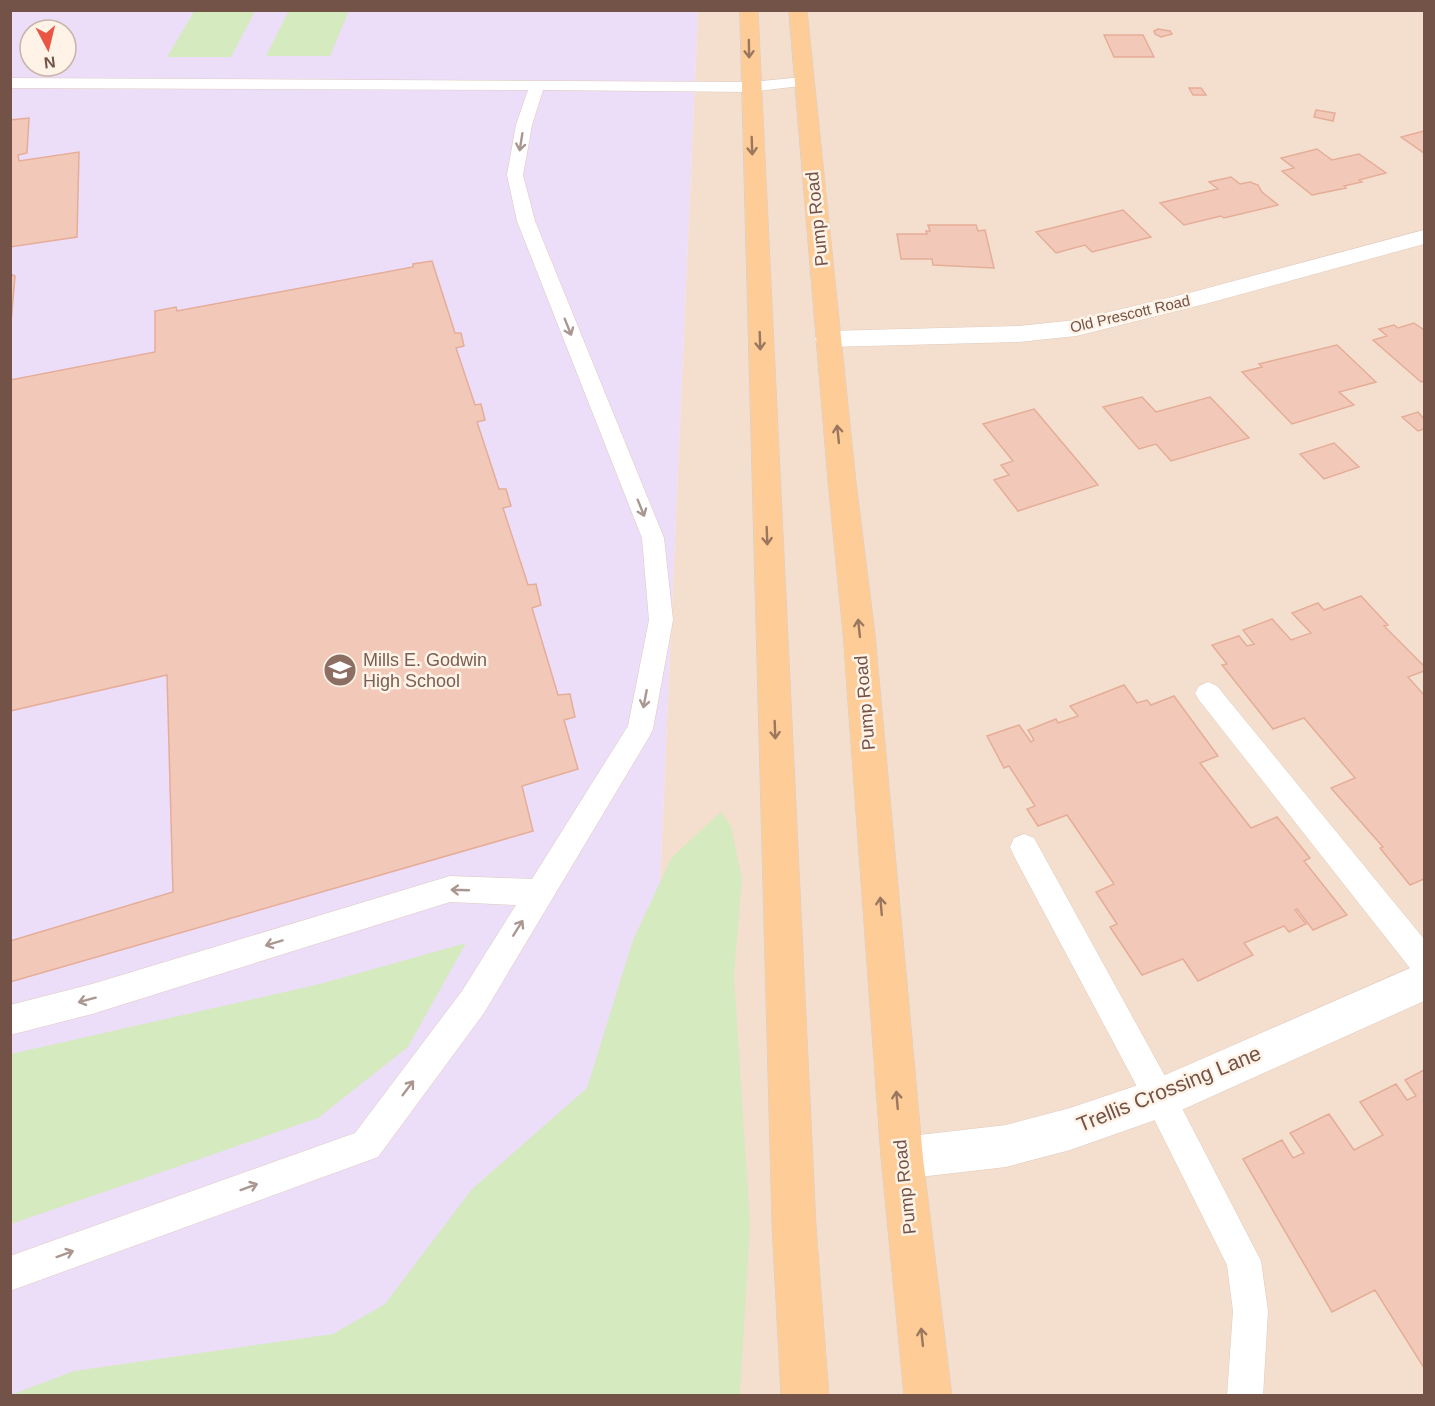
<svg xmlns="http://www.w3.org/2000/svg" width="1435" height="1406" font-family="Arial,sans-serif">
  <rect width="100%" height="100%" fill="#fceee0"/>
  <!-- residential -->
  <path fill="#f4dfcf" d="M698,11H1424V1395H660L643,1273Z"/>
  <!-- education -->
  <path fill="#ecddf8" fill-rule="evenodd" d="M10,11H698L643,1273L660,1395H11ZM30,30H66V66H30Z"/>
  <!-- green -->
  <path fill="#d5eabf" d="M195,10H255V11L231,57H167Z
    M289,10L349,11L330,56H266Z
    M721,812L731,826L742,879L734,975L750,1225L740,1395H11L74,1371L333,1334L385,1304L472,1189L587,1088L633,940L672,857Z
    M466,943L408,1047L318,1118L11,1224V1054L320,984Z"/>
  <!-- building -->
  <path fill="#f2c9b8" stroke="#e5ad98" stroke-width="1.5" d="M1158,29L1170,31L1172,34L1161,37L1155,34L1154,31Z
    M1104,35H1143L1154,57H1114Z
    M1189,88H1201L1206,95H1193Z
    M1316,110L1335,113L1333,121L1314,117Z
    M29,118L27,153L18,155L19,161L79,152L77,237L10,247V120Z
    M1424,131V153L1401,137Z
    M1317,149L1332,160L1359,154L1386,173L1359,180L1362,182L1344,186L1346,188L1312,195L1282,171L1294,168L1281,158Z
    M1231,177L1240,184L1250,182L1258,185L1262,192L1278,205L1224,218L1221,216L1184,225L1160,203L1218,189L1209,182Z
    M1123,210L1151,237L1092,252L1085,245L1056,253L1036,232Z
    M928,225H976L978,231L985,230L994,268L933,265L932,259H901L897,234H927L926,231H930Z
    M432,261L455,333H461L464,346L456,348L475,405L481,404L485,420L477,422L499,489H506L511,506L503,508L528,585L536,584L541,605L532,608L558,695L570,694L575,717L564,720L578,769L522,786L533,831L10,982V941L173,892L167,675L10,711V380L155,352V311L176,307L177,311L413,267V264Z
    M10,274L15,276L10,334Z
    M1414,323L1424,330V381L1421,382L1373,340L1387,336L1379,329L1394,325L1398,328Z
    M1337,345L1376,382L1339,392L1354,405L1292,424L1242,372L1262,367L1259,364Z
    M1142,397L1156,412L1210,397L1249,438L1171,461L1156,444L1139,449L1103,407Z
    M1034,409L1098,485L1018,511L994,480L1009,475L1001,465L1013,461L983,424Z
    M1418,412L1424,419V429L1418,431L1402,417Z
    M1334,443L1359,467L1324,479L1300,454Z
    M1361,596L1388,625L1384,626L1424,666V671L1408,677L1424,695V879L1410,885L1380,848L1383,847L1331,788L1355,778L1304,718L1273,729L1222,665L1227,664L1212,645L1239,636L1247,646L1254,644L1243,630L1272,619L1291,640L1311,633L1292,613L1318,603L1324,610Z
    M1124,685L1137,703L1147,700L1151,705L1174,696L1218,756L1200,763L1251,828L1277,817L1310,858L1304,861L1347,915L1313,930L1297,909L1295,910L1306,924L1289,932L1284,926L1244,943L1253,955L1198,981L1183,959L1142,975L1110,927L1117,924L1096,892L1114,884L1067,815L1038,826L1027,809L1035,806L1009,766L1004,768L987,736L1019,725L1031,742L1034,740L1028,730L1056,719L1058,723L1078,716L1070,706Z
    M1424,1070V1368L1375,1290L1332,1312L1243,1159L1282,1140L1293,1158L1304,1153L1290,1133L1329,1114L1354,1150L1383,1135L1360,1102L1396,1084L1407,1100L1416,1096L1405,1080Z"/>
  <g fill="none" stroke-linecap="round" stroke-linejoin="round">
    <defs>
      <path id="service" d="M804,77L812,82L809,85L750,92L543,90L532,125L523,175L535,221L664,538L673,620L653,729L649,737L484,1013L378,1157L10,1291V1256L355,1133L462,991L516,905L450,902L92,1014L10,1035V1005L92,984L450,876L532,879L628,726L649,620L642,538L517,221L507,175L516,125L528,90L10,88V78L750,82Z
        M1208,682L1217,686L1424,939V976L1413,972L1199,700L1195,693L1199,686Z
        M1024,834L1034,838L1171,1087L1261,1261L1268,1311L1263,1396H1227L1233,1311L1227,1265L1149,1109L1014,856L1010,847L1014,838Z"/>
      <path id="minor" d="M1424,230V244L1205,304L1076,336L1019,342L828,347L819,345L815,339L819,333L828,331L1019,326L1076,320L1193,292Z
        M1424,962V1001L1175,1113L1070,1150L1006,1167L902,1179L887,1173L881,1158L887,1143L902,1137L1006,1125L1070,1108L1156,1079Z"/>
      <path id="primary" d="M740,10H758L816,1225L829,1396H781L772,1225Z
        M789,10H807L856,482L875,634L923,1158L952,1396H904L881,1158L843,634L828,482Z"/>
    </defs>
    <!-- service casing -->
    <use href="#service" stroke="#e0cabc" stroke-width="1"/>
    <!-- minor casing -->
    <use href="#minor" stroke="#e0cabc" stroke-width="1"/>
    <!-- primary casing -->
    <use href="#primary" stroke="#d8cfcb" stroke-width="1"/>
    <!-- service -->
    <use href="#service" fill="#fff" fill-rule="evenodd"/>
    <!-- minor -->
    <use href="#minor" fill="#fff" fill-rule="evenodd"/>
    <!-- primary -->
    <use href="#primary" fill="#fdcc97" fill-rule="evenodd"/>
  </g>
  <!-- one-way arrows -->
  <defs><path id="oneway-shaft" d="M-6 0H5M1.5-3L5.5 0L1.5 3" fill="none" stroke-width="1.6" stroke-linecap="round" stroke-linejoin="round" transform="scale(1.5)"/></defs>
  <g stroke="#9c775f">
    <use href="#oneway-shaft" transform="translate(749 49) rotate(89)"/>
    <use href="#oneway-shaft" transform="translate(752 146) rotate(88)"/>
    <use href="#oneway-shaft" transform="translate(760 341) rotate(88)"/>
    <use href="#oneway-shaft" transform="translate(838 434) rotate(-96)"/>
    <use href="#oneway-shaft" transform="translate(767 536) rotate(88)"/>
    <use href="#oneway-shaft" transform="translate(859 628) rotate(-96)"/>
    <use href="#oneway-shaft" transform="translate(775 730) rotate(88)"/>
    <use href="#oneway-shaft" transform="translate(881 906) rotate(-95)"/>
    <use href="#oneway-shaft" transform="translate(897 1100) rotate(-95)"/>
    <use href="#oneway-shaft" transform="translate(922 1337) rotate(-96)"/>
  </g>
  <g stroke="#ab9791">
    <use href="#oneway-shaft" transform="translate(521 142) rotate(99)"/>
    <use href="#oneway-shaft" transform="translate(568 327) rotate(68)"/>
    <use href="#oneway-shaft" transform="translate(641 508) rotate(68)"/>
    <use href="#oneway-shaft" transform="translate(645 699) rotate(101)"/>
    <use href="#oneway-shaft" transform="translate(460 890) rotate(-178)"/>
    <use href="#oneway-shaft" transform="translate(518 928) rotate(-58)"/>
    <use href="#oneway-shaft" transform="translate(274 943) rotate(163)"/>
    <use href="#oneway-shaft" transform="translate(87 1000) rotate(165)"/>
    <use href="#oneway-shaft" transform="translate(408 1088) rotate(-53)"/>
    <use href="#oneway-shaft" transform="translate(249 1187) rotate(-20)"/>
    <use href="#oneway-shaft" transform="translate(65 1254) rotate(-20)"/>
  </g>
  <!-- icons -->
  <defs>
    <symbol id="school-disc" viewBox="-11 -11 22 22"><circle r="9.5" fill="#8d6e63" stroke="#fff3e7"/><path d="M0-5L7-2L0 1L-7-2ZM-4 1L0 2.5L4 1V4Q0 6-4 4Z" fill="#fff"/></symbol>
  </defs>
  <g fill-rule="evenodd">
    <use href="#school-disc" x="321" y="651" width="38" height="38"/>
  </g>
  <g text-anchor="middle" stroke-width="5" stroke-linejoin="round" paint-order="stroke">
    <!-- far-street labels -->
    <g font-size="15" fill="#735247" stroke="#fff3e7">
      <text transform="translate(1130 314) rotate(-13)" y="5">Old Prescott Road</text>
    </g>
    <!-- street labels -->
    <g font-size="18" fill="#735247" stroke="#fff3e7">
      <text transform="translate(817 219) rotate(-96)" y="6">Pump Road</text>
      <text transform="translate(865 703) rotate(-95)" y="6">Pump Road</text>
      <text transform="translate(905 1187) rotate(-96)" y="6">Pump Road</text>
    </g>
    <!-- education labels -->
    <g font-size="18" fill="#785e54" stroke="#fff3e7" text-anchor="start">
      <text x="363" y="666">Mills E. Godwin<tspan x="363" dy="21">High School</tspan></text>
    </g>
    <!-- near-street labels -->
    <g font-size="21" fill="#735247" stroke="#fff3e7">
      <text transform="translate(1169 1089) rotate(-22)" y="7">Trellis Crossing Lane</text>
    </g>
  </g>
  <!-- border -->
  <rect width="1435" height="1406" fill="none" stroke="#735247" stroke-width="24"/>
  <!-- north arrow -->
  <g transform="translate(48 48) rotate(173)"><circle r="28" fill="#fff3e7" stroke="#c7b3a7" stroke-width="1.5"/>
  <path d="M0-4.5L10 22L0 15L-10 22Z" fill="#e95643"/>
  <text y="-9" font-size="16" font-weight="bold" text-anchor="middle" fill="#735247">N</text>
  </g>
</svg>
